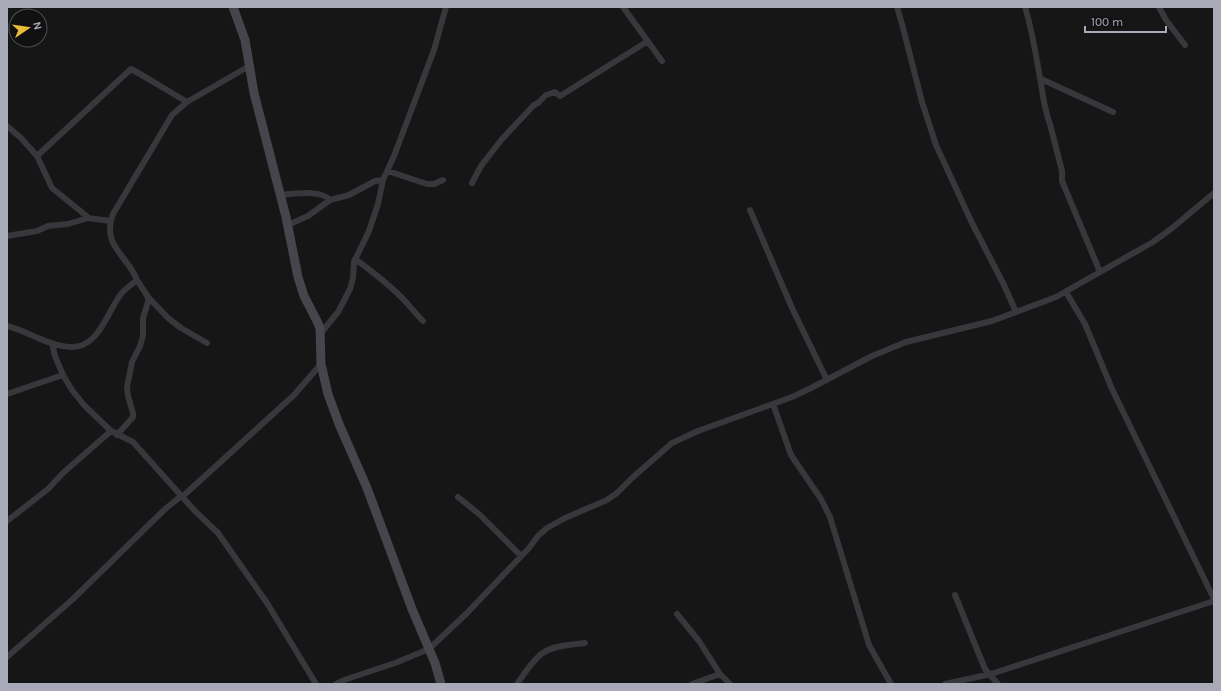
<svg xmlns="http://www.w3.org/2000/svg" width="1221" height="691" font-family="Karla,sans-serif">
  <rect width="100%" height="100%" fill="#161617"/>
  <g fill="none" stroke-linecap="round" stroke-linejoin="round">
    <!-- street -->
    <path stroke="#37373c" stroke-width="6" d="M623,7L662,61
      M897,7L902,24L922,102L936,145L972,223L1004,285L1016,312
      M1025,7C1032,30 1036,54 1040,78C1043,94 1044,109 1050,124L1062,171V181L1100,272
      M1159,7L1166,20L1185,45
      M1041,79L1113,112
      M7,126L21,138L37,156L52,188L89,218
      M37,156L131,69C151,80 168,91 187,102
      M388,171L427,184H434L443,180
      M472,183L481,166L502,139L534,105L538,103L546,95L555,92L560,96L648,41
      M280,195C294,194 320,189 330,200
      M750,210L792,308L827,380
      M288,225L308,216L330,200L349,195L375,181L383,180
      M7,236L37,231L48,226L68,224L88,218L110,221
      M355,259C373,272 391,286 406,302C412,309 417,315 423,321
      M1066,292L1085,324L1112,389L1214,599
      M148,297L168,318L181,328L207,343
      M7,326C28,331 48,346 71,347C99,348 107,312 121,294C125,289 131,285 137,280C127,255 101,245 113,214L172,115L187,102L251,65
      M321,333L338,312L350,289L353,278L354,262L369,231L378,204L383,180L394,156L434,50L446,7
      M52,343L55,356L63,375L72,390L84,405L111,431L133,442L194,510L218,533L267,603L316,684
      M7,394L63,375
      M773,404L791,455L821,499L830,517L869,645L891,684
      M117,435L133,417V413L128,396L127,387L132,362L140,346L143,336V318L148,302V297L137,280
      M182,497L294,395L321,364
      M458,497L479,514L521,556
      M7,521L48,489L64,472L111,431
      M955,595L985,669L998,684
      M677,614L699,641L720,674L730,684
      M7,657L73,599L164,510L181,496
      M336,684L347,679L395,663L429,649L467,613L529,548L538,536L547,528L565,518L607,500L617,493L632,478L672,443L698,431L792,397L811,388L872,356L906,342L992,321L1056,297L1153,242L1171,229L1214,193
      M517,684C524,674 531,663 540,655C552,645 571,645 585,643
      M692,684L720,674
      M945,684L991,674L1214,601"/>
    <!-- secondary -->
    <path stroke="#45464c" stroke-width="9" d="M233,7L245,40L254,93L286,217L298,277L304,296L317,321L320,328L321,364L328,394L339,424L367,488L389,547L412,609L435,663L441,684"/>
  </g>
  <!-- border -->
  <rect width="1221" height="691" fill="none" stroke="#a8abb7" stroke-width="16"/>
  <!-- north arrow -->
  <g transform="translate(28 28) rotate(77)"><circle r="19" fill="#111112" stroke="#4d4f54"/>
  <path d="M0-3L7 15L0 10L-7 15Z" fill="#ebbd39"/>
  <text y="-6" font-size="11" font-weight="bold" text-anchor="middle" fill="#a8abb7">N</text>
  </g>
  <!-- scale -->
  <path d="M1085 26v6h81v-6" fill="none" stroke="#a8abb7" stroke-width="2"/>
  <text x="1091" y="26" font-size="12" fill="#a8abb7" stroke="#111112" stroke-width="3" paint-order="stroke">100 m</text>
</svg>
